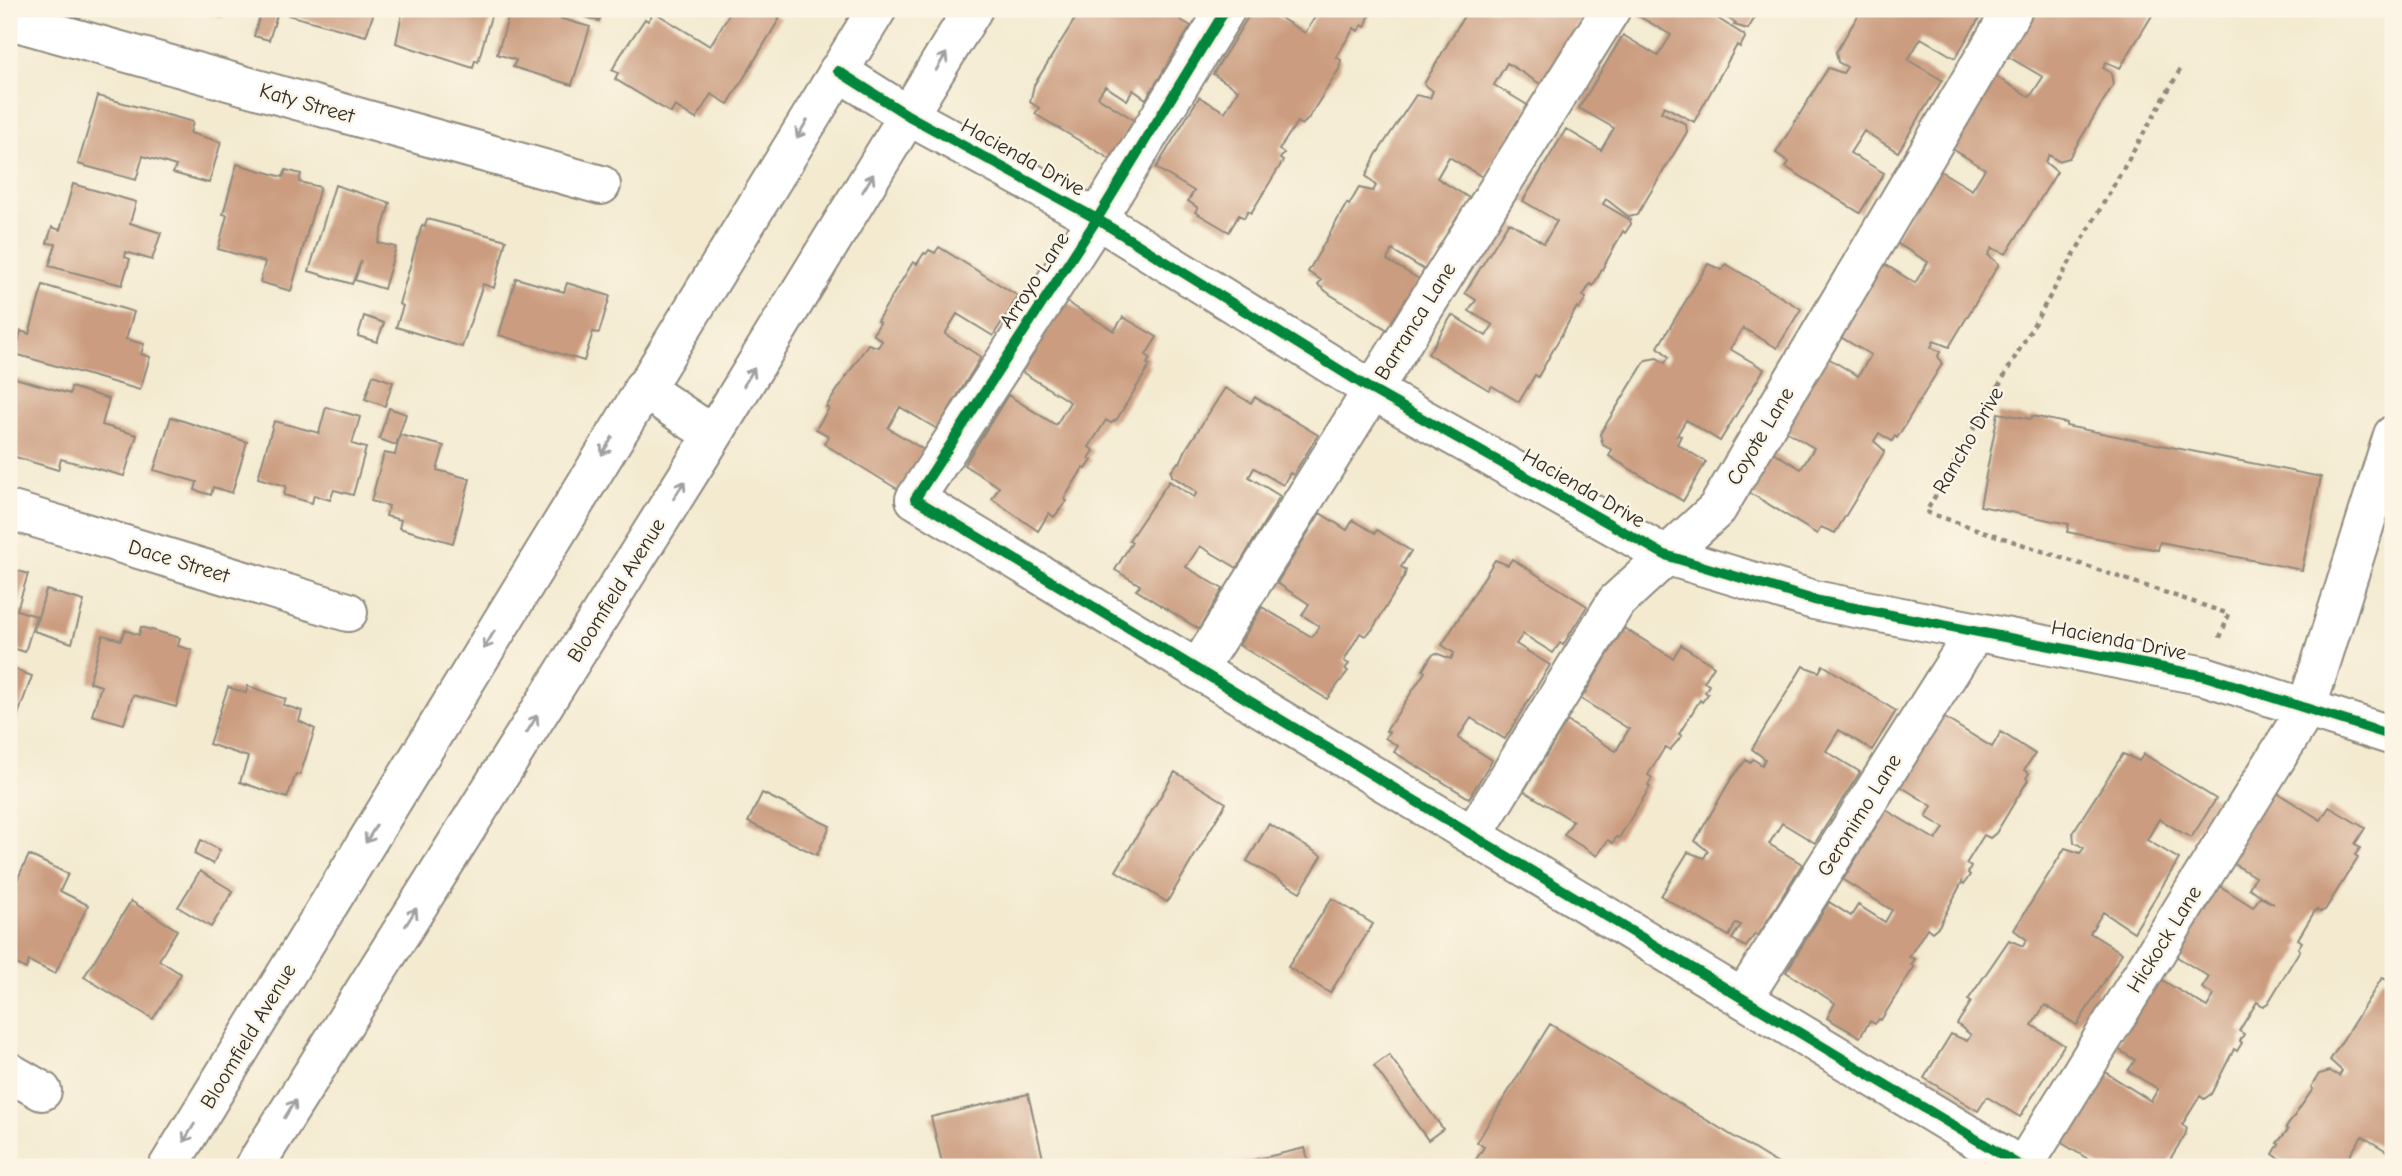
<svg xmlns="http://www.w3.org/2000/svg" width="2402" height="1176" font-family="'Comic Neue',sans-serif">
  <rect width="100%" height="100%" fill="#fcf5e5"/>
  <filter id="ink" filterUnits="userSpaceOnUse"><feTurbulence type="fractalNoise" baseFrequency=".0143" numOctaves="2"/><feDisplacementMap in="SourceGraphic" scale="14" xChannelSelector="R" yChannelSelector="G"/><feConvolveMatrix kernelMatrix="1 2 1 2 8 2 1 2 1" color-interpolation-filters="sRGB"/></filter>
  <filter id="wash" filterUnits="userSpaceOnUse"><feTurbulence type="fractalNoise" baseFrequency=".00686" numOctaves="4" result="noise"/><feDisplacementMap in="SourceGraphic" scale="28" xChannelSelector="R" yChannelSelector="G"/><feGaussianBlur stdDeviation="1.57" result="paint"/><feColorMatrix in="noise" values="0 0 0 0 0 0 0 0 0 0 0 0 0 0 0 0 0 1.4 0 .05"/><feComposite in="paint" operator="in"/></filter>
  <g filter="url(#wash)">
    <rect width="100%" height="100%" fill="#f3ead0"/>
    <g id="blocks">
      <!-- building -->
      <path fill="#cb9c7f" d="M195,9H225L223,18Z
        M252,9H279L269,40L254,36L261,12Z
        M290,9H375L366,36L288,15Z
        M403,9H493L478,62L475,60L473,68L396,43Z
        M511,9H554L552,16L590,27L572,85L513,67L516,60L497,54Z
        M587,9H603L599,21L585,17Z
        M732,9H764L780,18L728,104L711,94L696,119L675,106L671,113L615,79L618,73L612,70L620,56L645,19L648,21L654,12L710,46Z
        M1088,9H1162L1191,26L1146,99L1133,90L1127,100L1105,86L1098,97L1134,120L1110,159L1035,114L1039,108L1030,102L1034,85L1078,14L1090,19L1094,13Z
        M1253,9H1266L1305,33L1319,11L1315,9H1372L1365,27L1362,25L1358,31L1354,28L1336,57L1341,60L1339,69L1308,119L1302,125L1297,122L1279,150L1284,153L1280,159L1283,161L1251,213L1248,211L1244,218L1239,215L1229,232L1195,212L1198,208L1188,201L1194,191L1156,168L1199,97L1225,112L1238,90L1213,74Z
        M1468,9H1580L1586,12L1542,85L1507,63L1494,85L1529,106L1484,178L1449,157L1437,178L1471,199L1428,272L1392,250L1387,260L1419,279L1391,332L1331,295L1318,285L1321,280L1308,272L1347,203L1349,205L1359,188L1373,191L1376,186L1366,176L1376,155L1416,95L1430,98L1433,91L1424,84Z
        M1640,9H1760L1748,29L1734,25L1736,23L1720,13L1717,18L1744,35L1745,38L1740,47L1737,45L1694,122L1664,106L1661,112L1686,124L1687,132L1637,215L1629,217L1606,199L1603,204L1630,220L1631,224L1625,233L1623,231L1593,286L1590,284L1583,296L1586,298L1579,309L1577,307L1538,377L1535,375L1519,402L1492,386L1489,390L1428,354L1452,315L1486,336L1493,325L1469,311L1476,300L1465,293L1509,222L1544,243L1557,221L1523,201L1566,129L1601,150L1614,128L1579,108L1623,35L1658,56L1671,35L1637,15Z
        M1862,9H1985L1955,58L1921,38L1908,60L1942,80L1898,152L1864,131L1850,153L1884,173L1860,213L1786,167L1789,162L1776,153L1828,68L1843,73L1847,67L1838,62L1836,52Z
        M2036,9H2156L2120,68L2106,62L2103,68L2111,73L2113,85L2069,158L2058,161L2049,155L2045,162L2057,172L2006,254L1992,248L1988,255L1999,264L1949,347L1934,341L1931,347L1940,352L1938,356L1942,364L1897,438L1895,436L1892,441L1879,433L1874,441L1885,451L1835,533L1821,527L1817,534L1742,488L1766,448L1801,469L1814,448L1779,427L1823,355L1858,376L1871,355L1837,335L1881,262L1915,283L1928,262L1893,241L1937,169L1972,190L1985,169L1951,148L1995,76L2030,97L2043,77L2007,56Z
        M98,96L193,122L190,133L221,142L209,183L173,173L176,166L143,156L136,180L78,164Z
        M237,164L283,177L286,170L301,174L299,182L320,187L291,291L260,282L265,262L218,249L227,215L223,214Z
        M73,184L136,202L130,223L161,233L152,260L126,252L125,257L130,259L122,285L49,266L56,244L47,243L52,227L60,230Z
        M335,185L390,203L378,243L396,247L384,289L355,280L361,261L352,284L309,271Z
        M427,219L506,240L494,288L483,284L462,347L396,327L403,306L399,304L422,225L425,226Z
        M939,247L1018,296L993,336L957,314L945,334L981,357L937,429L900,407L888,428L924,450L899,490L824,444L829,436L816,429L829,408L826,407L868,344L878,347L882,341L873,334L880,323L877,321L913,262L917,264L924,253L926,254L929,250L935,253Z
        M1708,264L1722,270L1726,264L1801,309L1777,348L1743,328L1730,349L1764,369L1720,441L1686,420L1677,435L1681,436L1677,444L1706,462L1683,501L1609,456L1612,450L1603,445L1600,434L1646,360L1657,358L1665,363L1669,357L1658,347Z
        M516,278L564,292L567,283L610,296L599,333L593,332L584,361L499,335Z
        M43,285L134,312L126,339L144,344L141,354L150,357L140,390L15,354L21,331L29,334Z
        M1065,301L1114,331L1123,317L1157,337L1146,355L1150,358L1147,364L1150,365L1117,419L1111,423L1106,420L1089,447L1094,451L1089,458L1092,460L1086,469L1083,468L1064,499L1067,501L1054,517L1049,513L1038,531L992,499L999,487L964,465L1008,395L1056,425L1070,402L1022,372Z
        M364,316L384,323L377,342L358,336Z
        M373,375L393,382L385,406L365,399Z
        M15,378L70,394L71,387L109,399L102,425L137,435L124,476L61,459L58,470L9,455V399Z
        M1225,388L1251,403L1255,397L1318,435L1293,475L1290,473L1283,485L1254,468L1249,477L1280,496L1237,568L1200,546L1186,567L1223,589L1199,629L1136,590L1140,585L1115,570L1132,542L1129,540L1169,481L1194,497L1197,492L1172,476L1171,472L1178,462L1180,463L1186,449Z
        M326,407L360,417L352,444L366,448L353,495L334,490L330,500L314,495L312,503L284,495L286,486L258,478L274,421L319,433Z
        M389,408L406,414L396,445L379,439Z
        M1998,413L2031,419L2032,416L2066,423V426L2321,477L2302,570L2160,542L2158,550L2067,532L2069,524L1980,506Z
        M171,417L247,442L232,493L213,487L211,495L195,490L197,482L154,470Z
        M400,435L444,446L437,470L470,479L453,543L399,528L401,520L386,516L389,506L371,501L384,453L395,455Z
        M1320,513L1347,530L1353,520L1375,533L1377,530L1411,551L1401,567L1406,570L1404,577L1372,630L1365,636L1360,633L1344,661L1349,664L1345,669L1348,671L1327,699L1239,645L1262,607L1312,637L1319,626L1302,615L1309,604L1277,583Z
        M1512,559L1587,606L1563,645L1560,643L1553,653L1523,634L1516,644L1550,665L1505,739L1471,718L1458,738L1492,760L1469,798L1394,752L1398,746L1385,738L1389,732L1386,731L1425,672L1423,670L1431,656L1436,653L1451,659L1454,653L1442,645L1495,560L1508,565Z
        M9,568L28,574L17,610L36,616L25,652L9,647Z
        M46,590L84,601L72,643L34,631Z
        M141,627L180,638L178,646L192,650L176,707L133,695L124,724L92,715L101,686L89,682L103,635L121,640L125,630L139,635Z
        M1624,628L1673,658L1681,645L1714,666L1704,682L1709,685L1705,692L1708,694L1702,702L1700,700L1679,734L1682,736L1670,750L1665,747L1648,775L1652,778L1648,785L1650,787L1619,838L1616,837L1613,843L1608,840L1597,856L1564,835L1573,821L1524,791L1567,721L1616,751L1629,729L1581,699Z
        M1823,665L1896,711L1872,750L1839,730L1826,751L1860,772L1815,843L1782,823L1769,844L1802,864L1758,936L1755,934L1746,947L1732,939L1741,925L1736,923L1729,936L1661,896L1688,852L1704,858L1708,851L1695,841L1731,779L1746,760L1750,763L1753,759L1762,765L1765,759L1752,749L1803,666L1819,672Z
        M9,667L32,676L9,739Z
        M248,686L286,699L283,705L302,711L299,721L315,729L300,775L296,774L287,798L240,782L248,757L209,744L228,687L246,693Z
        M1943,717L1992,747L2001,732L2035,754L2024,770L2029,773L2026,778L2028,780L1996,833L1990,838L1984,835L1966,864L1971,867L1968,873L1970,875L1964,884L1962,882L1939,926L1932,932L1927,928L1909,957L1915,959L1911,965L1914,967L1881,1020L1879,1019L1875,1024L1870,1021L1860,1037L1827,1018L1835,1003L1786,972L1829,902L1851,916L1858,905L1885,922L1892,910L1843,880L1886,810L1936,840L1944,828L1926,817L1932,806L1900,786Z
        M2123,754L2139,761L2144,754L2216,799L2191,838L2159,819L2147,840L2179,859L2134,932L2103,912L2090,933L2122,953L2077,1025L2045,1005L2032,1025L2064,1045L2020,1117L1987,1097L1978,1111L1924,1078L1951,1034L1967,1041L1971,1035L1957,1024L1971,1002L1968,1000L2009,940L2023,946L2027,940L2014,930L2065,848L2080,853L2084,848L2074,842L2073,832Z
        M1175,772L1226,803L1167,902L1116,871Z
        M2271,789L2321,820L2329,807L2365,828L2355,844L2360,848L2355,855L2358,857L2325,910L2320,912L2316,909L2298,939L2302,942L2298,948L2300,950L2268,1003L2263,1006L2257,1002L2239,1031L2244,1034L2240,1041L2242,1043L2237,1051L2234,1049L2211,1094L2204,1099L2200,1096L2182,1125L2187,1128L2185,1135L2165,1167H2101L2057,1140L2100,1069L2151,1101L2158,1089L2128,1071L2135,1060L2115,1047L2157,977L2207,1007L2214,995L2202,988L2209,977L2171,953L2215,883L2253,907L2260,897L2274,904L2249,888L2255,877L2228,860Z
        M762,793L830,826L817,855L748,822Z
        M1269,824L1322,856L1300,892L1247,861Z
        M201,840L220,850L213,864L194,854Z
        M29,855L68,874L60,891L88,905L55,974L29,961L26,969L9,960V883L14,886Z
        M200,871L233,891L211,927L178,907Z
        M1332,898L1373,924L1330,993L1288,967Z
        M131,901L177,930L159,960L181,974L153,1019L84,977Z
        M2382,978L2393,982V1155L2362,1136L2349,1157L2365,1167H2283L2285,1163L2273,1154L2279,1144L2277,1143L2288,1130L2286,1128L2313,1089L2311,1087L2319,1074L2330,1071L2339,1076L2342,1071L2330,1060Z
        M1550,1024L1783,1167H1471L1484,1147L1477,1142Z
        M1389,1055L1443,1129L1428,1140L1374,1066Z
        M1028,1094L1045,1167H943L931,1117Z
        M1305,1148L1310,1167H1227V1166Z"/>
    </g>
  </g>
  <g filter="url(#ink)">
    <use href="#blocks" fill-opacity="0" stroke="#8f8a7e" stroke-width="2"/>
    <g fill="none" stroke-linecap="round" stroke-linejoin="round">
      <defs>
        <path id="minor" d="M1226,9L1097,219L915,499L2022,1167
          M13,21L601,185
          M838,71L909,116L1097,219L1372,390L1665,555L1814,600L2205,676L2393,736
          M9,510L348,612
          M1198,669L1611,9
          M1473,835L1616,602L1717,509L2013,9
          M1743,998L1975,632
          M9,1072L42,1091
          M2023,1167L2306,710L2393,435"/>
        <path id="secondary" d="M643,388L713,435
          M168,1167L877,9
          M254,1167L713,435L973,9"/>
      </defs>
      <!-- minor casing -->
      <use href="#minor" stroke="#8f8a7e" stroke-width="42"/>
      <!-- secondary casing -->
      <use href="#secondary" stroke="#8f8a7e" stroke-width="42"/>
      <!-- path -->
      <path stroke="#8f8a7e" stroke-width="4.5" stroke-dasharray="5 5" stroke-linecap="butt" d="M2180,70L1926,512L2229,614L2219,640"/>
      <!-- minor -->
      <use href="#minor" stroke="#fff" stroke-width="38"/>
      <!-- secondary -->
      <use href="#secondary" stroke="#fff" stroke-width="38"/>
      <defs>
        <path id="cycleway" d="M1226,9L1097,219L915,499L2022,1167
          M838,71L909,116L1097,219L1372,390L1665,555L1814,600L2205,676L2393,736"/>
      </defs>
      <!-- cycleway casing -->
      <use href="#cycleway" stroke="#fcf5e5" stroke-width="15"/>
      <!-- cycleway -->
      <use href="#cycleway" stroke="#00873e" stroke-width="10"/>
    </g>
    <!-- one-way arrows -->
    <defs><path id="oneway-shaft" d="M-6 0H5M1.5-3L5.5 0L1.5 3" fill="none" stroke-width="1.6" stroke-linecap="round" stroke-linejoin="round" transform="scale(1.75)"/></defs>
    <g stroke="#a0a0a0">
      <use href="#oneway-shaft" transform="translate(941 62) rotate(-59)"/>
      <use href="#oneway-shaft" transform="translate(802 129) rotate(121)"/>
      <use href="#oneway-shaft" transform="translate(868 183) rotate(-59)"/>
      <use href="#oneway-shaft" transform="translate(749 377) rotate(-59)"/>
      <use href="#oneway-shaft" transform="translate(607 446) rotate(121)"/>
      <use href="#oneway-shaft" transform="translate(679 490) rotate(-58)"/>
      <use href="#oneway-shaft" transform="translate(489 640) rotate(121)"/>
      <use href="#oneway-shaft" transform="translate(532 724) rotate(-58)"/>
      <use href="#oneway-shaft" transform="translate(371 834) rotate(121)"/>
      <use href="#oneway-shaft" transform="translate(411 917) rotate(-58)"/>
      <use href="#oneway-shaft" transform="translate(290 1109) rotate(-58)"/>
      <use href="#oneway-shaft" transform="translate(189 1133) rotate(121)"/>
    </g>
  </g>
  <g text-anchor="middle" stroke-width="5" stroke-linejoin="round" paint-order="stroke">
    <!-- street labels -->
    <g font-size="21" fill="#2b2b2b" stroke="#fcf5e5">
      <text transform="translate(307 103) rotate(16)" y="7">Katy Street</text>
      <text transform="translate(1023 157) rotate(29)" y="7">Hacienda Drive</text>
      <text transform="translate(1034 280) rotate(-57)" y="7">Arroyo Lane</text>
      <text transform="translate(1415 321) rotate(-58)" y="7">Barranca Lane</text>
      <text transform="translate(1760 436) rotate(-59)" y="7">Coyote Lane</text>
      <text transform="translate(1968 440) rotate(-60)" y="7">Rancho Drive</text>
      <text transform="translate(1584 488) rotate(30)" y="7">Hacienda Drive</text>
      <text transform="translate(179 561) rotate(17)" y="7">Dace Street</text>
      <text transform="translate(616 590) rotate(-58)" y="7">Bloomfield Avenue</text>
      <text transform="translate(2119 640) rotate(11)" y="7">Hacienda Drive</text>
      <text transform="translate(1859 815) rotate(-58)" y="7">Geronimo Lane</text>
      <text transform="translate(2164 939) rotate(-58)" y="7">Hickock Lane</text>
      <text transform="translate(248 1036) rotate(-59)" y="7">Bloomfield Avenue</text>
    </g>
  </g>
  <!-- margin -->
  <rect width="2402" height="1176" fill="none" stroke="#fcf5e5" stroke-width="35"/>
</svg>
